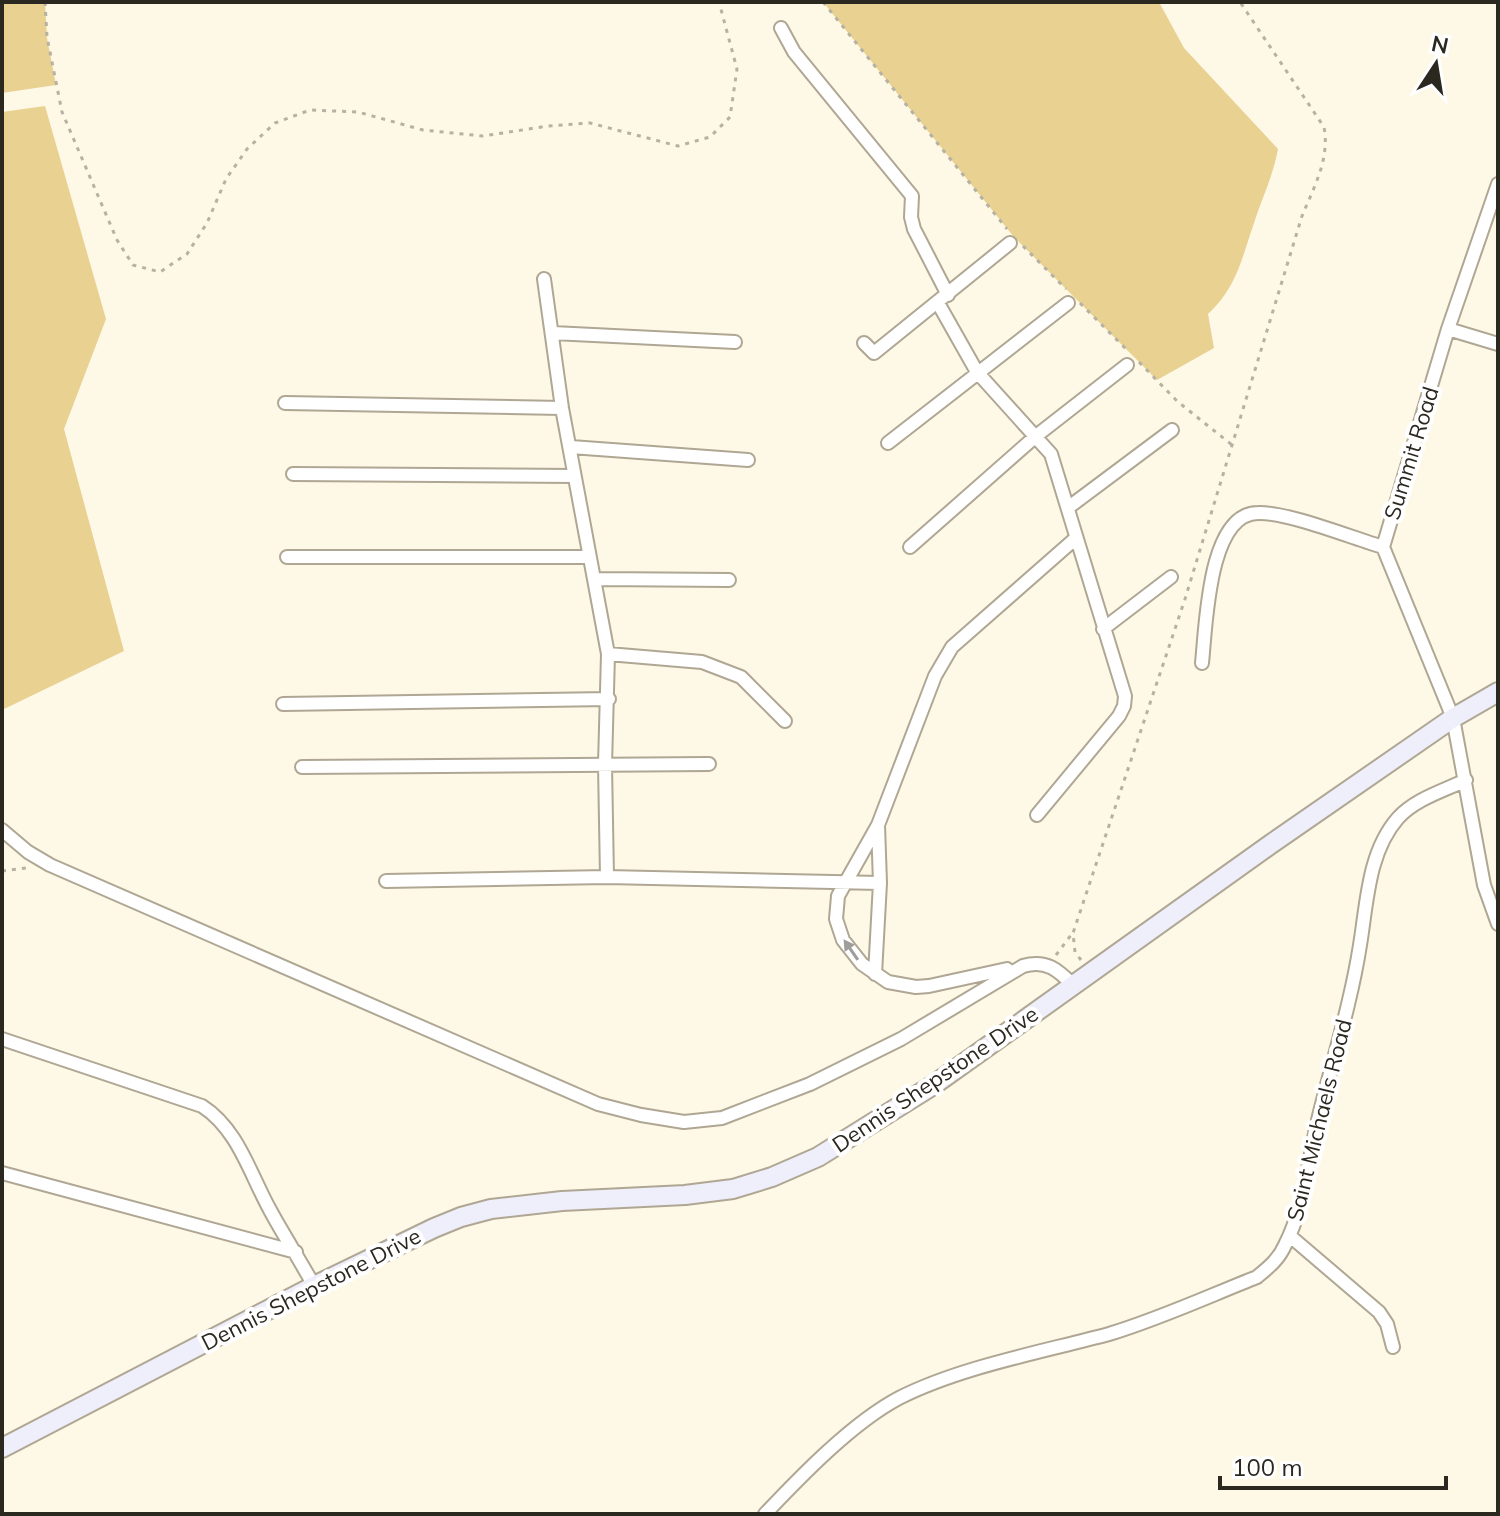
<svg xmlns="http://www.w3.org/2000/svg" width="1500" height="1516" font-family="Mulish,sans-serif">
  <rect width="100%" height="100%" fill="#fef8e7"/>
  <!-- green -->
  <path fill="#e9d191" d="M2,2H45L47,38L56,85L2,93Z
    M823,2H1159L1184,48L1278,149C1273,177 1261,200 1253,226C1241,261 1236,288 1208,314L1214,348L1157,380L1014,237Z
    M45,106L106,319L64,429L124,651L2,710V112Z"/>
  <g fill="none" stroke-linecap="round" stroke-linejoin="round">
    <defs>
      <path id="street" d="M781,28L794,52L912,196L911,217L914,229L948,295
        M1498,184L1448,329L1383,547L1453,718L1484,885L1498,924
        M544,279L562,408L608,654L605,765L607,877
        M938,303L977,372L1051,454L1125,696L1124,706L1119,716L1037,815
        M1448,329L1498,344
        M553,333L735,342
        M864,343L874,353L1010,243
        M285,403L562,408
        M888,443L1068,303
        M571,447L748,460
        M293,474L574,476
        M1069,507L1172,430
        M910,547L1036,436L1127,365
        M287,557H588
        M596,579L729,580
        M1103,629L1171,577
        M608,654L702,662L741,677L785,721
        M1202,663C1206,626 1208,513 1258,513C1288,512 1352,538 1383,547
        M283,704L609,699
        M302,767L709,764
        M2,830L28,852L50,865L598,1104L641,1115L684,1122L722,1118L810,1084L901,1039L1023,966C1046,959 1058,970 1073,985
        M386,881L607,877L880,883
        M1007,969L929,986L916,987L888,982L862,964L843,940L836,919L838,896L878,825L935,676L952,647L1076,538
        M875,974L880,883L878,825
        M2,1039L202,1106C238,1129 250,1174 270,1210C284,1236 300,1260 314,1286
        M2,1173L296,1252
        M1290,1236L1379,1312L1387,1324L1393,1347
        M765,1514C801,1476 852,1423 899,1398C960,1367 1042,1352 1109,1334C1159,1319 1209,1296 1257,1277C1269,1267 1279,1259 1285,1245C1305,1206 1308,1159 1319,1116C1333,1059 1351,1003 1360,945C1367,903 1368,852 1398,818C1415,799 1443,791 1466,780"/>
      <path id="secondary" d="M2,1448L314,1286L434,1228L461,1217L491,1209L562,1201L685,1195L733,1189L772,1177L818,1157L935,1084L1271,844L1453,718L1498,692"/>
    </defs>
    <!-- street casing -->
    <use href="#street" stroke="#afa793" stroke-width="16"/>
    <!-- secondary casing -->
    <use href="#secondary" stroke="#afa793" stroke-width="22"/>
    <!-- path -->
    <path stroke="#b6b1a3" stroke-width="3" stroke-dasharray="4 6" stroke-linecap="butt" d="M45,2L47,37L62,112L117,240L133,265L160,272L187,254L207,223L226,179L247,149L275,123L310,110L358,112L423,130L483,136L548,126L590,123L678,146L710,137L730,117L737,69L719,2
      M823,2L1007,229
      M1023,246L1066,289
      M1080,303L1128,351
      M1139,362L1177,401L1232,445
      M2,871L26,868
      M1056,955L1071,935
      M1081,960L1075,952L1073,933L1185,599L1302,216C1314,187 1330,159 1324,127L1240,2"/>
    <!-- street -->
    <use href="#street" stroke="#fff" stroke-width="12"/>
    <!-- secondary -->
    <use href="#secondary" stroke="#efeefb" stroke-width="18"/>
  </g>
  <!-- one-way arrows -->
  <defs><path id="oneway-solid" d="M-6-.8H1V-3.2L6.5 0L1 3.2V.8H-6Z" transform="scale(2)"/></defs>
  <use fill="#a09e9b" href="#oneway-solid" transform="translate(851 950) rotate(-125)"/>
  <g text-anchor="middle" stroke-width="8" stroke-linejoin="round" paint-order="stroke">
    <!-- street labels -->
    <g font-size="22" fill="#2b2820" stroke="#fff">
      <text transform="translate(1411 453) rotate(-73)" y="8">Summit Road</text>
      <text transform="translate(935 1079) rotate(-34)" y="8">Dennis Shepstone Drive</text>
      <text transform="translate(1319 1120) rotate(-76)" y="8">Saint Michaels Road</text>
      <text transform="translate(311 1289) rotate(-27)" y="8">Dennis Shepstone Drive</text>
    </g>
  </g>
  <!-- border -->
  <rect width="1500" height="1516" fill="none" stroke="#2b2820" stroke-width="8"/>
  <!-- north arrow -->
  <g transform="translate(1436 64) rotate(12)" stroke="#ffffff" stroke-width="6" paint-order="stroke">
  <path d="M0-6L14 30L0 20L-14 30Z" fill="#2b2820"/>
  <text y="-12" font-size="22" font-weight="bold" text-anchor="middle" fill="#2b2820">N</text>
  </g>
  <!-- scale -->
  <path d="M1220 1476v12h226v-12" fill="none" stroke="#2b2820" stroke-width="4"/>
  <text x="1232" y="1476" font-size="24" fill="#2b2820" stroke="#ffffff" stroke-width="6" paint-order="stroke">100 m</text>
</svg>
